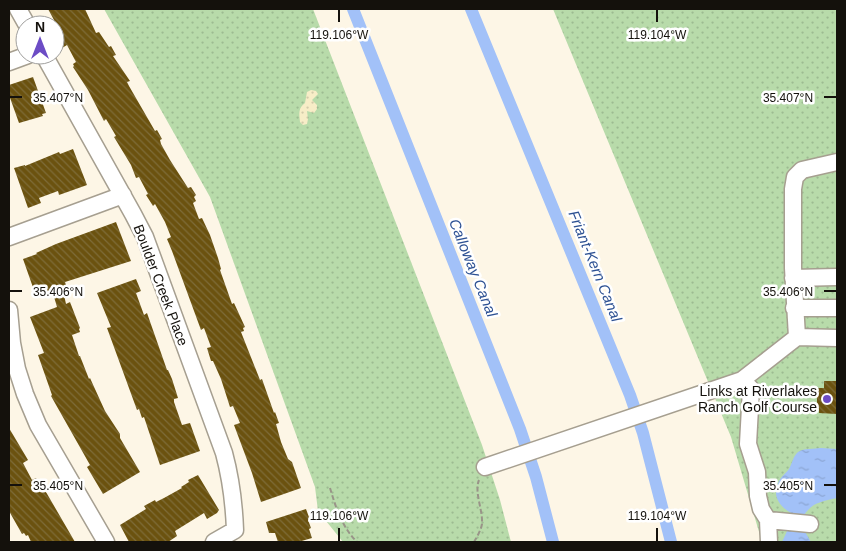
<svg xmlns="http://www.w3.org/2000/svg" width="846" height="551" font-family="Arial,sans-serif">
  <defs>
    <pattern id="grass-dots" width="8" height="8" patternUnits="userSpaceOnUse" patternTransform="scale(1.25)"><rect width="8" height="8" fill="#b8dbaa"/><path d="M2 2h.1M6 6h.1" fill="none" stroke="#9dbb91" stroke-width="1.8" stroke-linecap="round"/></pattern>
    <pattern id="sand-dots" width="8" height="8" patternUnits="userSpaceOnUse" patternTransform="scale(1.25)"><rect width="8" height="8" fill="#f7edc7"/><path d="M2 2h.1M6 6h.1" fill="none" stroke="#d3caaa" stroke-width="1.8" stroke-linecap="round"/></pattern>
    <pattern id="water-ripples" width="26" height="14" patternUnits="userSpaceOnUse" patternTransform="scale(1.25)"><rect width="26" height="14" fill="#a2c1f8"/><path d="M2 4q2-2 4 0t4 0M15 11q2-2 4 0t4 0" fill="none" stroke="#8ba5d3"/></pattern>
    <pattern id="building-back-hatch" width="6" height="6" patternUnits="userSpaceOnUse" patternTransform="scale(1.25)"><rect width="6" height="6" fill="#6b520f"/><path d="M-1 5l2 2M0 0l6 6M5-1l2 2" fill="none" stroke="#7e6c39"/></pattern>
  </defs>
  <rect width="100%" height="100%" fill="#fdf6e6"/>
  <!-- grass -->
  <path fill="url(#grass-dots)" d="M104,9H313L482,445L500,500L511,542H343L318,511L315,487L210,197Z
    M553,9H837V542H762L731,437Z"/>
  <!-- sand -->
  <path fill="url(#sand-dots)" d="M311,90L316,91L318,94L312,100L317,105V109L314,113L307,111L308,119L307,124L303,125L300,122C299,114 298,108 305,103L307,92Z"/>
  <!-- water -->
  <path fill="url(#water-ripples)" d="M821,448L837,449V498C820,502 812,502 802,518C785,512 767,499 781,478C783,475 786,473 789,469C792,464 793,456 798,452C804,448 814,449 821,448Z
    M788,529L804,530L811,542H782Z"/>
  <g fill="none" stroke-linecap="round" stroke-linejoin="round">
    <!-- canal -->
    <path stroke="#a2c1f8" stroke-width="12" d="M353,9L520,429L536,477L553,542
      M471,9L630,395L643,433L671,542"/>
  </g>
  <!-- building -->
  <path fill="url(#building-back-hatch)" d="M48,9H85L96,33L99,32L109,47L111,46L116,55L113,56L130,81L127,82L129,86L155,131L157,130L162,139L160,140L161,144L170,160L188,188L191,187L196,195L194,197L196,201L193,203L199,219L202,218L210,235L218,258L221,269L220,270L232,304L234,303L245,327L243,328L244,331L241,332L260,380L262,379L274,413L275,412L279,423L276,424L281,442L288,459L292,462L301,488L261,502L252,473L234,425L240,423L233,406L230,407L221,379L213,361H211L207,348L211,347L204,328L201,330L172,251L167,239L171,237L165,222L155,204L153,206L146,195L148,194L139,177L136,178L131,165L114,137L116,136L106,119L104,121L88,90L73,67L74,66L73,64L76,62L67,45L62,48L55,36V25H50L49,23L54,20Z
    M33,77L46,113L42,114L43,116L19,123L9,95V85Z
    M73,149L87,185L59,195L58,191L39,198L41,203L28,208L14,168L25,165V166L59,152L60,154Z
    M116,222L131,261L65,282L66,285L62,286L66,304L70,302L80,328L79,329L80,332L72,335L79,356H80L89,379L90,378L105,411L120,434V438L140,472L103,494L87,467L90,465L51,396L52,395L38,355L44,353L30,317L57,307L52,290L36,296L23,259L37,254L36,253L56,244Z
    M136,279L141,291L136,293L144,315L147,313L167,370H168L172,379L178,398L174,399V402L182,425L190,423L200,451L160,465L144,417L142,418L139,409L137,410L107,328L111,327L97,293Z
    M824,381H837V414L819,413V409H817V388H824Z
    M9,428L28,460L23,463L32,480L36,478L38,481L39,480L75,542H31L28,535L26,536L24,533L22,534L9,511Z
    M198,475L219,510L217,513L207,519L204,513L175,531L177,536L168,542H129L120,525L146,509L144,506L155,500L156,502L164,498L182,488L181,487L189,482L188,480Z
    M306,509L310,520H308L311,528L309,529L312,538L298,542H278L275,533H269L266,522Z"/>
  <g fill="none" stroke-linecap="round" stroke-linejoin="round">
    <defs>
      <path id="minor" d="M18,9L27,25
        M44,55L133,214L145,237L224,453C231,479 234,503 235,530L214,542
        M9,62L28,55
        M9,237L123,195
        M793,278L837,277
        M794,308H837
        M9,310L12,343L17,369L25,394L38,425L106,542
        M797,337L793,268V189L795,177L802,170L837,162
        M742,380L751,389L748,444L757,472L758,496L761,509L768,520
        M485,467L742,380L797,337L837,338
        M769,542L768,520L810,524"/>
    </defs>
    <!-- minor casing -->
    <use href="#minor" stroke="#a69f90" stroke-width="19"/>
    <!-- path -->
    <path stroke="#999488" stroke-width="2" stroke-dasharray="5 2.5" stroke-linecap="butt" d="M330,488C336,508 342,527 357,542
      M474,542C477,537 481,530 482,524C483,510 474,492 479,480"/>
    <!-- minor -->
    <use href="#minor" stroke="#fff" stroke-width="16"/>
  </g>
  <!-- ticks -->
  <path fill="none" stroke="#14110c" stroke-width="2" d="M339,10V22M657,10V22M10,97H22M824,97H836M10,291H22M824,291H836M10,485H22M824,485H836M339,528V541M657,528V541"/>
  <!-- markers -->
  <circle fill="#6c4cc5" stroke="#fff" stroke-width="2" cx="827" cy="399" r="5"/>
  <g text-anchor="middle" stroke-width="5" stroke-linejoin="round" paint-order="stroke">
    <!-- street labels -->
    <g font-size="14" fill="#14110c" stroke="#fff">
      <text transform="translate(161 285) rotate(69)" y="5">Boulder Creek Place</text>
    </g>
    <!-- poi labels -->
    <g font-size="14" fill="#14110c" stroke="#fff" text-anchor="end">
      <text x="817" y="396">Links at Riverlakes<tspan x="817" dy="16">Ranch Golf Course</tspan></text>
    </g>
    <!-- water labels -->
    <g font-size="15" font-style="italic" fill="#2d5193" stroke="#fff">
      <text transform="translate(595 266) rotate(68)" y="5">Friant-Kern Canal</text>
      <text transform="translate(473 268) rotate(68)" y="5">Calloway Canal</text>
    </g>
  </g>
  <g font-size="12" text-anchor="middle" fill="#14110c" stroke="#fff" stroke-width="5" stroke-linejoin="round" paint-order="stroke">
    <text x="339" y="39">119.106°W</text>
    <text x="657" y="39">119.104°W</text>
    <text x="58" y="102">35.407°N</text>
    <text x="788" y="102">35.407°N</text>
    <text x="58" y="296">35.406°N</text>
    <text x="788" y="296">35.406°N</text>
    <text x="58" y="490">35.405°N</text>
    <text x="788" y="490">35.405°N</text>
    <text x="339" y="520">119.106°W</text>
    <text x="657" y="520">119.104°W</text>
  </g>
  <!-- border -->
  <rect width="846" height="551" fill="none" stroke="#14110c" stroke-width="20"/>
  <!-- north arrow -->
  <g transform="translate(40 40)"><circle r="24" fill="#ffffff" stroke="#a1a09e"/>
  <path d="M0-4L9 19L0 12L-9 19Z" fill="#6c4cc5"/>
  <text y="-8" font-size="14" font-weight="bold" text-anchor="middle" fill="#14110c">N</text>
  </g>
</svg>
